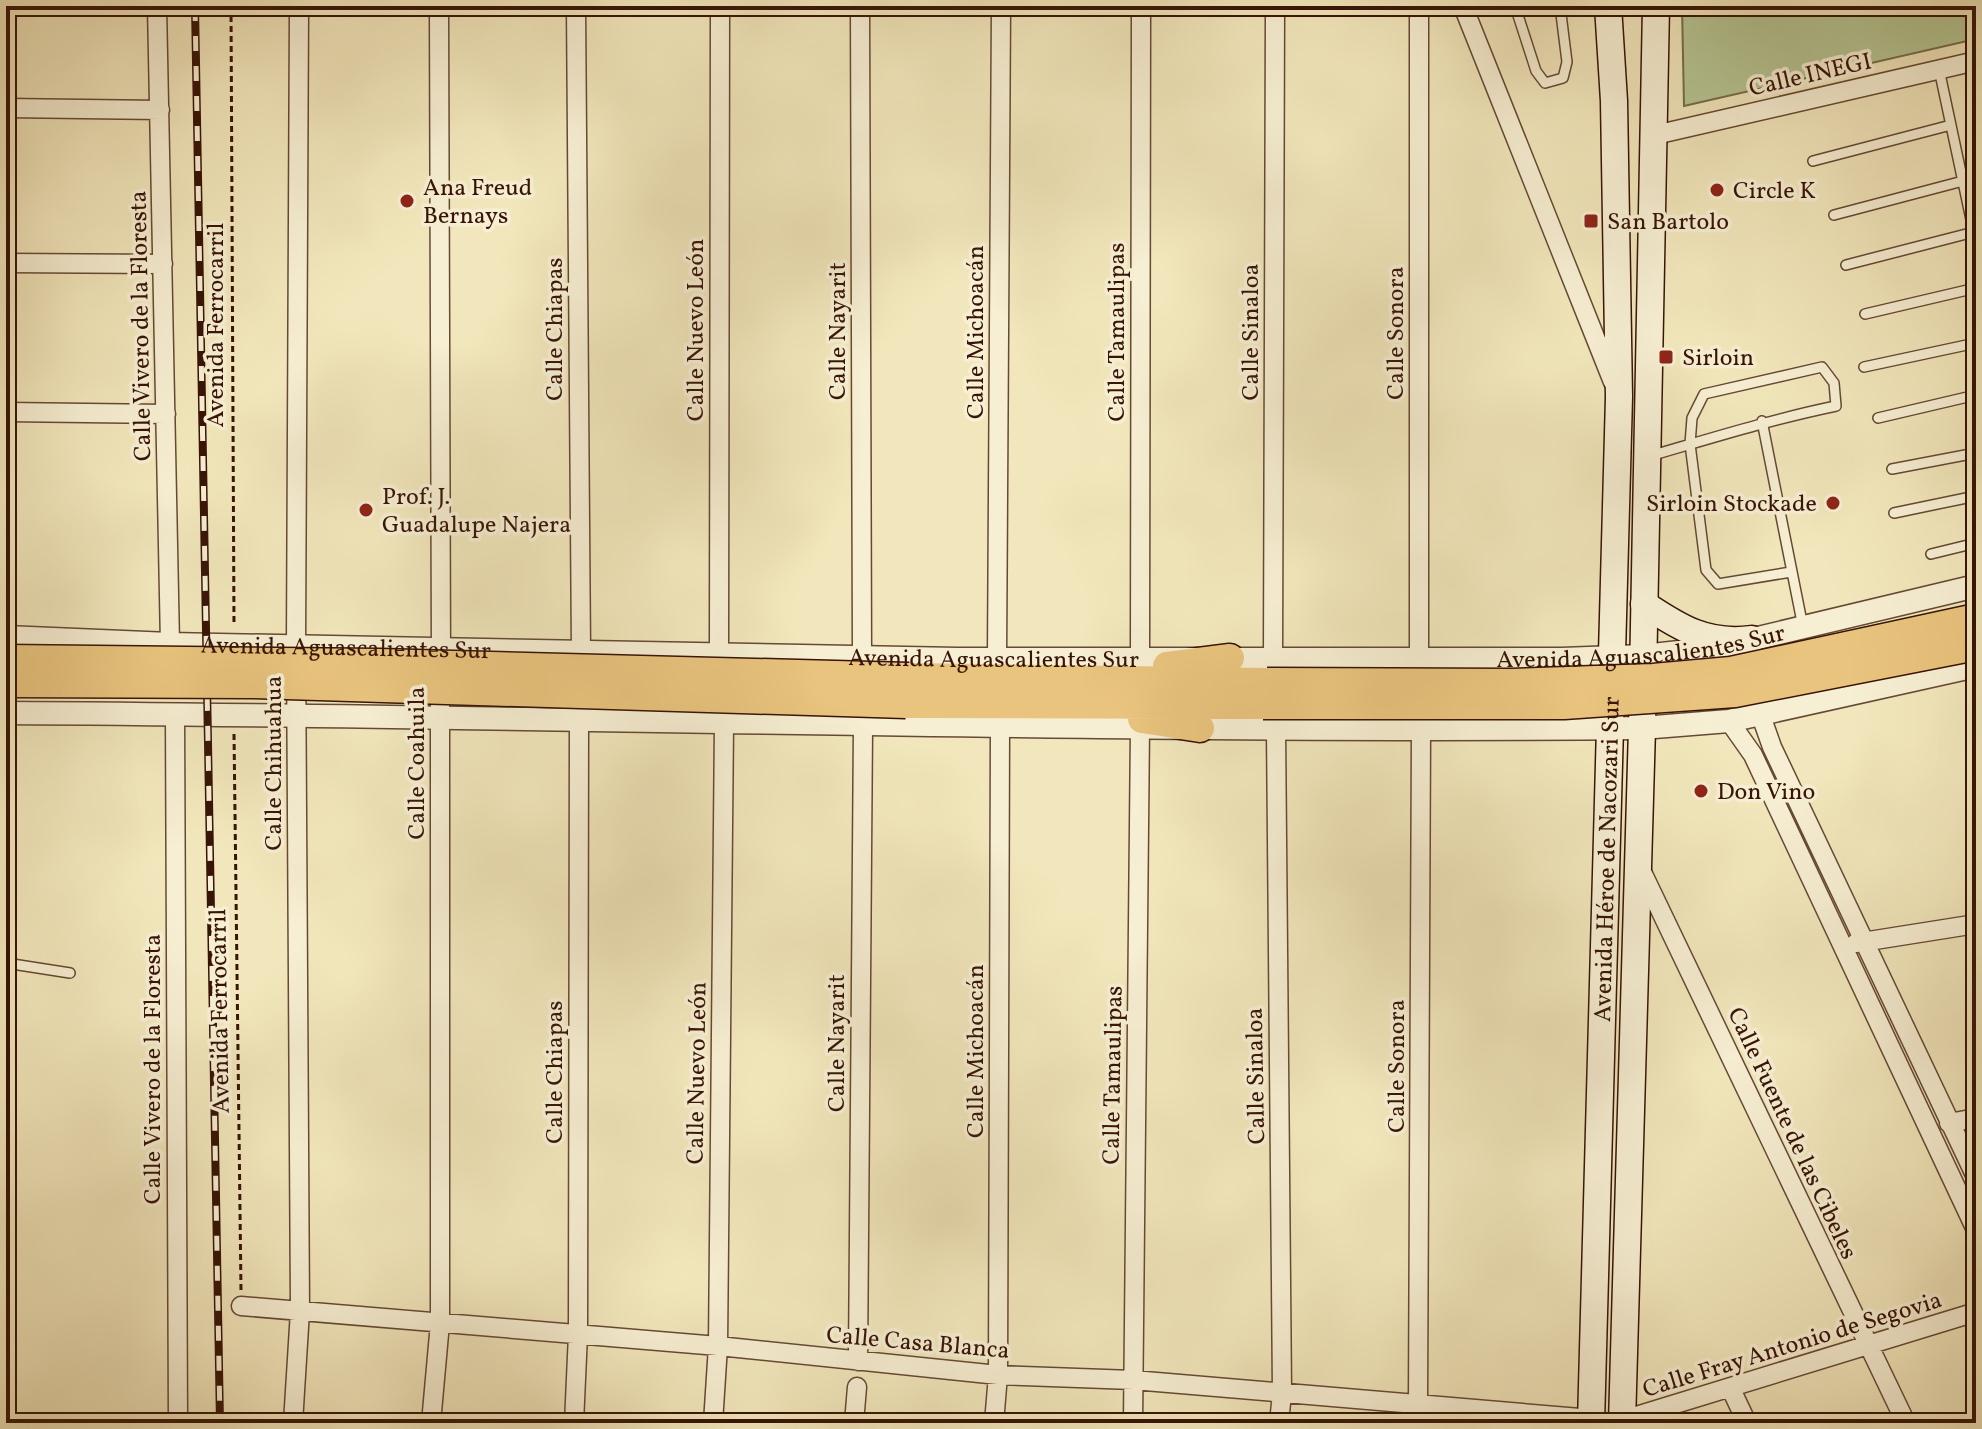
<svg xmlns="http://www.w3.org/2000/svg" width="1982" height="1429" font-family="Vollkorn,serif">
  <rect width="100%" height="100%" fill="#f2e7bc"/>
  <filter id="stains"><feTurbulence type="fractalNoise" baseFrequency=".0025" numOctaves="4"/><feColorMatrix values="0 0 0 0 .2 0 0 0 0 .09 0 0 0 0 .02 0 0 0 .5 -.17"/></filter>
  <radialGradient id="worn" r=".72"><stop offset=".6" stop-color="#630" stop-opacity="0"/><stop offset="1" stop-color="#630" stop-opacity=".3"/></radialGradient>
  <!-- grass -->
  <path fill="#b6c694" stroke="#766d4e" stroke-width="2" d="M1682,6H1976V39L1684,106Z"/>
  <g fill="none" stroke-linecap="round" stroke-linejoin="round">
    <defs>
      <path id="service" d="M1515,6L1536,71L1545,83L1563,78L1567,62L1560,6
        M1939,69L1976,243
        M1976,121V131
        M1813,161L1951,125
        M1834,215L1963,181
        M1846,265L1974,232
        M1865,314L1976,288
        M1864,367L1976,343
        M1878,418L1976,395
        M1762,421L1803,627
        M1650,456C1712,438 1773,419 1836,406L1834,383L1822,367L1704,394L1692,418L1690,444L1706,570L1718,584L1791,572
        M1892,469L1976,453
        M1894,513L1976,496
        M1931,554L1976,543
        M6,963L70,973"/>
      <path id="minor" d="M157,6L170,644
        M439,6L441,661
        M576,6L581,652
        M860,6L862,655
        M1463,6L1613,382
        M6,108L160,110
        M1655,135L1976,61
        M6,263L163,264
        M6,412L166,414
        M719,654L720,6
        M997,658L1001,6
        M1140,658L1141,6
        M1273,658L1275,6
        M1419,659V6
        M1760,713L1772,747L1976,1177
        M175,714L178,1423
        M1729,721L1753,755L1976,1230
        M1276,729L1282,1393L1279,1423
        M1641,870L1906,1423
        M1856,943L1976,924
        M1949,1123L1976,1118
        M241,1306L718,1346L998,1375L1133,1380L1592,1419
        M858,1361L863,726
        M1731,1389L1747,1423
        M1418,1404L1421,729
        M1623,1420L1976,1312
        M293,1423L300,1311L296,646L299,6
        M431,1423L440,1323V706
        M574,1423L578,1334L579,721
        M713,1423L718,1346L724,723
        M854,1423L857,1387
        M994,1423L998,1375L1000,727
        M1133,1423L1140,727"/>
      <g id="tertiary">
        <path id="s1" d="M6,637L170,644L958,659H1562L1643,656L1716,648L1976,586"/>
        <path d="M6,713C551,716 1096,733 1642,728L1729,721L1976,666"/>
      </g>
      <g id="secondary">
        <path d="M1644,604C1680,628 1707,645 1752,639"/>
        <path id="s2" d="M1591,1423L1619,397L1614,101L1608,6"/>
        <path d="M1622,1423L1642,728L1656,6"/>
      </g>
      <path id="primary" d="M1167,666L1230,658
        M909,677L1267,682
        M906,704L1263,705
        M1142,719L1200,728"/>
    </defs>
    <!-- service casing -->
    <use href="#service" stroke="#664934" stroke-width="12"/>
    <!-- minor casing -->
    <use href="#minor" stroke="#664934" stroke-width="21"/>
    <!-- tertiary casing -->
    <use href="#tertiary" stroke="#664934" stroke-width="25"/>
    <!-- secondary casing -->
    <use href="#secondary" stroke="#371407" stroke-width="29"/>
    <!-- primary casing -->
    <use href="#primary" stroke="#371407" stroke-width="31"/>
    <!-- path -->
    <path stroke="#371407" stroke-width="3" stroke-dasharray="6 4" stroke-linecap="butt" d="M231,6L234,626
      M234,734L241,1290"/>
    <!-- service -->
    <use href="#service" stroke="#f7efd3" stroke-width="9"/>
    <!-- minor -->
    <use href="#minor" stroke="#f7efd3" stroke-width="18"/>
    <!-- tertiary -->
    <use href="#tertiary" stroke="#f7efd3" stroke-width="22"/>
    <!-- secondary -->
    <use href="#secondary" stroke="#f7efd3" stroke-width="26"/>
    <!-- primary -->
    <use href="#primary" stroke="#e9c47e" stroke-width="28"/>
    <defs>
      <path id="rail" d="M195,6L220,1423"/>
    </defs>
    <!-- rail casing -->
    <use href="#rail" stroke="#371407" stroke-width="8"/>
    <!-- rail -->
    <use href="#rail" stroke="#f7efd3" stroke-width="5" stroke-dasharray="15" stroke-linecap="butt"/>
    <defs>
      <path id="primary-bridge" d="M6,659L380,663L909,677
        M1267,682L1512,683L1653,678L1731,671L1976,618
        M6,683L253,684L906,704
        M1263,705H1564L1735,693L1976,646"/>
    </defs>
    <!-- primary-bridge casing -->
    <use href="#primary-bridge" stroke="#371407" stroke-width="31" stroke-linecap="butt"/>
    <!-- primary-bridge -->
    <use href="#primary-bridge" stroke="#e9c47e" stroke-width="28"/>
  </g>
  <!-- markers -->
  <g fill="#8f2418" stroke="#f7efd3" stroke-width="3">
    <circle cx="1717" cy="190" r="8"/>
    <circle cx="407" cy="201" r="8"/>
    <rect x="1583" y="213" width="16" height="16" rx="4"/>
    <rect x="1658" y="349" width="16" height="16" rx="4"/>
    <circle cx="1833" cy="503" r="8"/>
    <circle cx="366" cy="510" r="8"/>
    <circle cx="1701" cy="791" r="8"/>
  </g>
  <g text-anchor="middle" stroke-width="7" stroke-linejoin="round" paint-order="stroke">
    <!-- street labels -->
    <g font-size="24" fill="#371407" stroke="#f7efd3">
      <text transform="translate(1810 74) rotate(-13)" y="8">Calle INEGI</text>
      <text transform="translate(215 325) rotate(-90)" y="8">Avenida Ferrocarril</text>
      <text transform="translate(140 326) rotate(-91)" y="8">Calle Vivero de la Floresta</text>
      <text transform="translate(554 329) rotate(-90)" y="8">Calle Chiapas</text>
      <text transform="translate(695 330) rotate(-90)" y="8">Calle Nuevo León</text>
      <text transform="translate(837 331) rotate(-90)" y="8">Calle Nayarit</text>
      <text transform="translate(975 332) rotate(-90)" y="8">Calle Michoacán</text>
      <text transform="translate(1116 332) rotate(-90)" y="8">Calle Tamaulipas</text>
      <text transform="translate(1250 332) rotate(-90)" y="8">Calle Sinaloa</text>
      <text transform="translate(1395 333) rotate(-90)" y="8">Calle Sonora</text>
      <text dy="8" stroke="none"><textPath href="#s1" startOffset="1636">Avenida Aguascalientes Sur</textPath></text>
      <text dy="8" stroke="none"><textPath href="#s1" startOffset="340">Avenida Aguascalientes Sur</textPath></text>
      <text dy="8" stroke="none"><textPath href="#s1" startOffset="988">Avenida Aguascalientes Sur</textPath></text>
      <text transform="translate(273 763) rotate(-90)" y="8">Calle Chihuahua</text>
      <text transform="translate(416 763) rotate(-90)" y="8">Calle Coahuila</text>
      <text dy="8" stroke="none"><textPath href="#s2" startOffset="564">Avenida Héroe de Nacozari Sur</textPath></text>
      <text transform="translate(219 1011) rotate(-91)" y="8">Avenida Ferrocarril</text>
      <text transform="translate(836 1043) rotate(-90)" y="8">Calle Nayarit</text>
      <text transform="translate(975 1051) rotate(-90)" y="8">Calle Michoacán</text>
      <text transform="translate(1396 1066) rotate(-90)" y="8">Calle Sonora</text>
      <text transform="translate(152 1069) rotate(-90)" y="8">Calle Vivero de la Floresta</text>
      <text transform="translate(554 1072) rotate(-90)" y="8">Calle Chiapas</text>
      <text transform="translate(696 1073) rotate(-89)" y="8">Calle Nuevo León</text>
      <text transform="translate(1112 1075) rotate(-89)" y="8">Calle Tamaulipas</text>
      <text transform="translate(1255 1076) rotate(-91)" y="8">Calle Sinaloa</text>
      <text transform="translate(1793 1133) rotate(65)" y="8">Calle Fuente de las Cibeles</text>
      <text transform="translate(918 1342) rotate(5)" y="8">Calle Casa Blanca</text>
      <text transform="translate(1792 1344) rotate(-17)" y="8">Calle Fray Antonio de Segovia</text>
    </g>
    <!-- poi labels -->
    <g font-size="24" fill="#371407" stroke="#f7efd3" text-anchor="start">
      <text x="423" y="195">Ana Freud<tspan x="423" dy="28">Bernays</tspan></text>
      <text x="1733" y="198">Circle K</text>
      <text x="1607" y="229">San Bartolo</text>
      <text x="1682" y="365">Sirloin</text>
      <text x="382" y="504">Prof. J.<tspan x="382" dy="28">Guadalupe Najera</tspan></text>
      <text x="1817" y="511" text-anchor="end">Sirloin Stockade</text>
      <text x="1717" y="799">Don Vino</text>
    </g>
  </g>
  <!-- margin -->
  <rect width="1982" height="1429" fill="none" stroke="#f2e7bc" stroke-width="32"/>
  <rect x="8" y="8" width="1966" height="1413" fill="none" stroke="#371407" stroke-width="4"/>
  <rect x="16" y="16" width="1950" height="1397" fill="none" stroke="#371407" stroke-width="2"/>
  <rect width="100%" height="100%" filter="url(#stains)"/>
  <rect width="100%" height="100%" fill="url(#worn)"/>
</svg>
